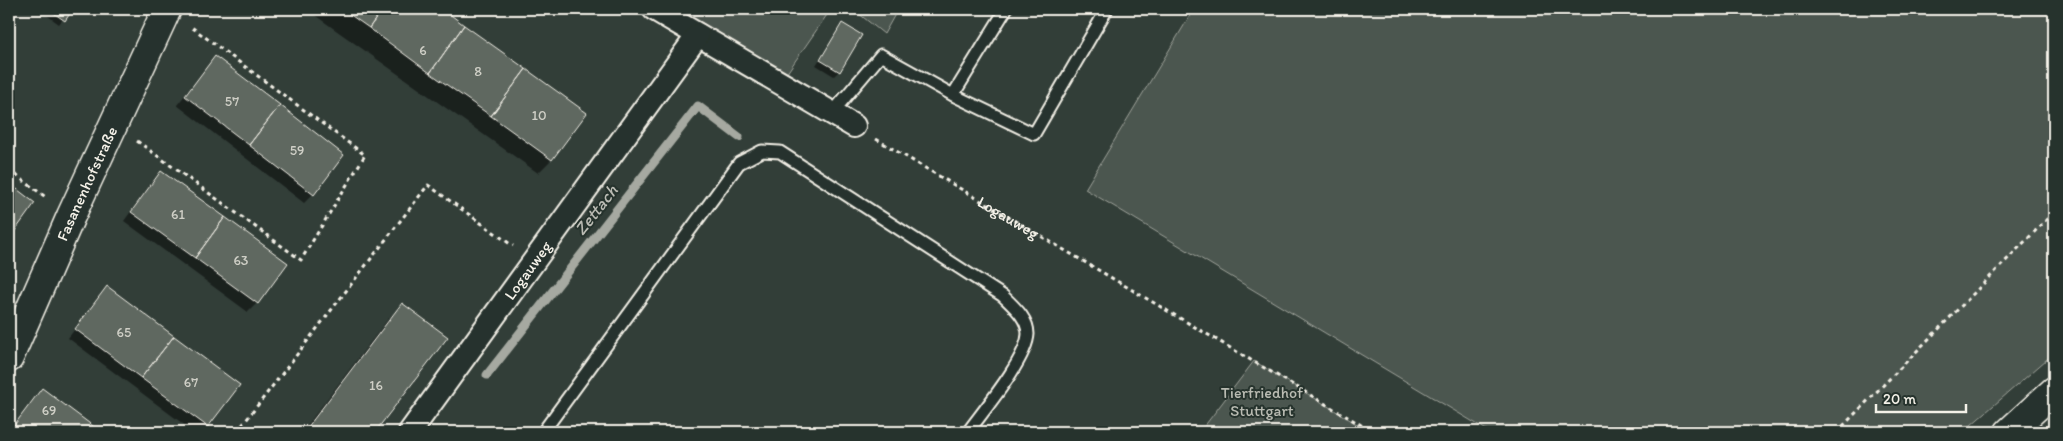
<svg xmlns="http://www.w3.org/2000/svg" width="2063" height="441" font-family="Itim,sans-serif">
  <rect width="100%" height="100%" fill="#323e38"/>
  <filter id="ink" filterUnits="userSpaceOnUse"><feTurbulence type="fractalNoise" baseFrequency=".02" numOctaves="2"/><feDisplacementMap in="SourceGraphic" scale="10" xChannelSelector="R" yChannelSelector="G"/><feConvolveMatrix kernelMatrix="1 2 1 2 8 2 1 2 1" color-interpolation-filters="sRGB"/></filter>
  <g filter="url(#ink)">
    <!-- green -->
    <path fill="#4c564f" stroke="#a0a49c" d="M658,9H831L780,83Z
      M853,9H898L884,34Z
      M1194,9H2054V353L1963,432H1490L1085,189Z
      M1254,361L1370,432H1200Z"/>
    <!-- shadow -->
    <path fill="#0007" d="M38,9H72L59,24Z
      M306,9H440L585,113L551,160L538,173Z
      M842,25L839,71L834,76L816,65Z
      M215,58L313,194L304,203L177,105Z
      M162,172L257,303L248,312L124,221L153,181Z
      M9,185L33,203L9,237Z
      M107,288L238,385L201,432H194L68,338Z
      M403,305L446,338L374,432H302L389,318Z
      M43,389L99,432H9Z"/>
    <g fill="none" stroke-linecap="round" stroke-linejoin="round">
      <!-- stream -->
      <path stroke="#a6a9a1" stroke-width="9" d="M487,375L698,106L739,137"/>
    </g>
    <!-- building -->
    <path fill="#5f6861" stroke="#f4f1e8" d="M48,9H73L65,21Z
      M342,9H383L369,28Z
      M383,9H443L464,25L430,73L369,28Z
      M842,23L862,35L840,72L820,60Z
      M464,25L526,69L491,116L430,73Z
      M215,56L280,105L249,145L185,96Z
      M526,69L587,113L552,160L491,116Z
      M280,105L344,155L314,195L249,145Z
      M161,171L225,217L195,258L131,212Z
      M9,183L35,203L9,239Z
      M225,217L288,263L258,304L195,258Z
      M107,286L174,336L141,378L75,329Z
      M402,303L448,337L375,432H304Z
      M174,336L240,385L208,427L141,378Z
      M42,388L101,432H9Z"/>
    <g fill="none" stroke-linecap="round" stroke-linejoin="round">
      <defs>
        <path id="service" d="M953,95L1006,9
          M832,113L881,55L953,95L1034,134L1107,9
          M543,432L739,163L762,151L780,152L1003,296C1013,306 1028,318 1028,334C1027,359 983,411 968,432"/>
        <g id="minor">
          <path d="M654,9L854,126"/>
          <path id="s2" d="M410,432L698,35"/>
        </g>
        <g id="tertiary">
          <path id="s3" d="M9,358L71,216L167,9"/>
        </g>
        <path id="motorway" d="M2009,432L2054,391"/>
      </defs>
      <!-- service casing -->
      <use href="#service" stroke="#f4f1e8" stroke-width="15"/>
      <!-- minor casing -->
      <use href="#minor" stroke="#f4f1e8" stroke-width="26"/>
      <!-- tertiary casing -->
      <use href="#tertiary" stroke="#f4f1e8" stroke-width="31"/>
      <!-- motorway casing -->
      <use href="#motorway" stroke="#f4f1e8" stroke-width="31"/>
      <!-- path -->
      <g stroke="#f4f1e8" stroke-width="3" stroke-dasharray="4 4" stroke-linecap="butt">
        <path id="s1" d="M876,139L1373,432"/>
        <path d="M137,141L301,260L365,155L190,26"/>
        <path d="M9,170L47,198"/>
        <path d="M237,432L428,185L513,246"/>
        <path d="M1837,432L2054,212"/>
      </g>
      <!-- service -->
      <use href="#service" stroke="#26332d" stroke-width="11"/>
      <!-- minor -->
      <use href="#minor" stroke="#26332d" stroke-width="22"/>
      <!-- tertiary -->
      <use href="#tertiary" stroke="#26332d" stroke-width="28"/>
      <!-- motorway -->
      <use href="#motorway" stroke="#26332d" stroke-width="28"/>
    </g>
  </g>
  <g text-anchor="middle" stroke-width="4" stroke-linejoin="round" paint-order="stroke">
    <!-- number labels -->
    <g font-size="14" fill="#cfcfc6">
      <text x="423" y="55">6</text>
      <text x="478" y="76">8</text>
      <text x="232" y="106">57</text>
      <text x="539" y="120">10</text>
      <text x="297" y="155">59</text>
      <text x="178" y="219">61</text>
      <text x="241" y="265">63</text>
      <text x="124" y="337">65</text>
      <text x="191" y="387">67</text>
      <text x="376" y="390">16</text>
      <text x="49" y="415">69</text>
    </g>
    <!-- street labels -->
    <g font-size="16" fill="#f4f1e8" stroke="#26332d">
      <text dy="6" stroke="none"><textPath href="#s3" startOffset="191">Fasanenhofstraße</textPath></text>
      <text dy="6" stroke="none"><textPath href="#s1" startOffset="154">Logauweg</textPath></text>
      <text dy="6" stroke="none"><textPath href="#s2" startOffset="200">Logauweg</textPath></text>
    </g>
    <!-- park labels -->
    <g font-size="16" fill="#b9bbb2" stroke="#26332d">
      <text x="1262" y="398">Tierfriedhof<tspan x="1262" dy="18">Stuttgart</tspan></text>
    </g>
    <!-- water labels -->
    <g font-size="18" font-style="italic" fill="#babbb3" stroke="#26332d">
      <text transform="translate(596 210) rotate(-52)" y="6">Zettach</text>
    </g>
  </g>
  <!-- margin -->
  <rect width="2063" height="441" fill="none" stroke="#26332d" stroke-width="30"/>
  <rect x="15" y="15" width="2033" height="411" fill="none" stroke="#f4f1e8" stroke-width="2" filter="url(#ink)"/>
  <!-- scale -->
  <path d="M1876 404v8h90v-8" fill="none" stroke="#f4f1e8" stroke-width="2.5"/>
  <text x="1883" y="404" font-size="15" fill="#f4f1e8" stroke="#26332d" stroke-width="4" paint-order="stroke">20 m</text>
</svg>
